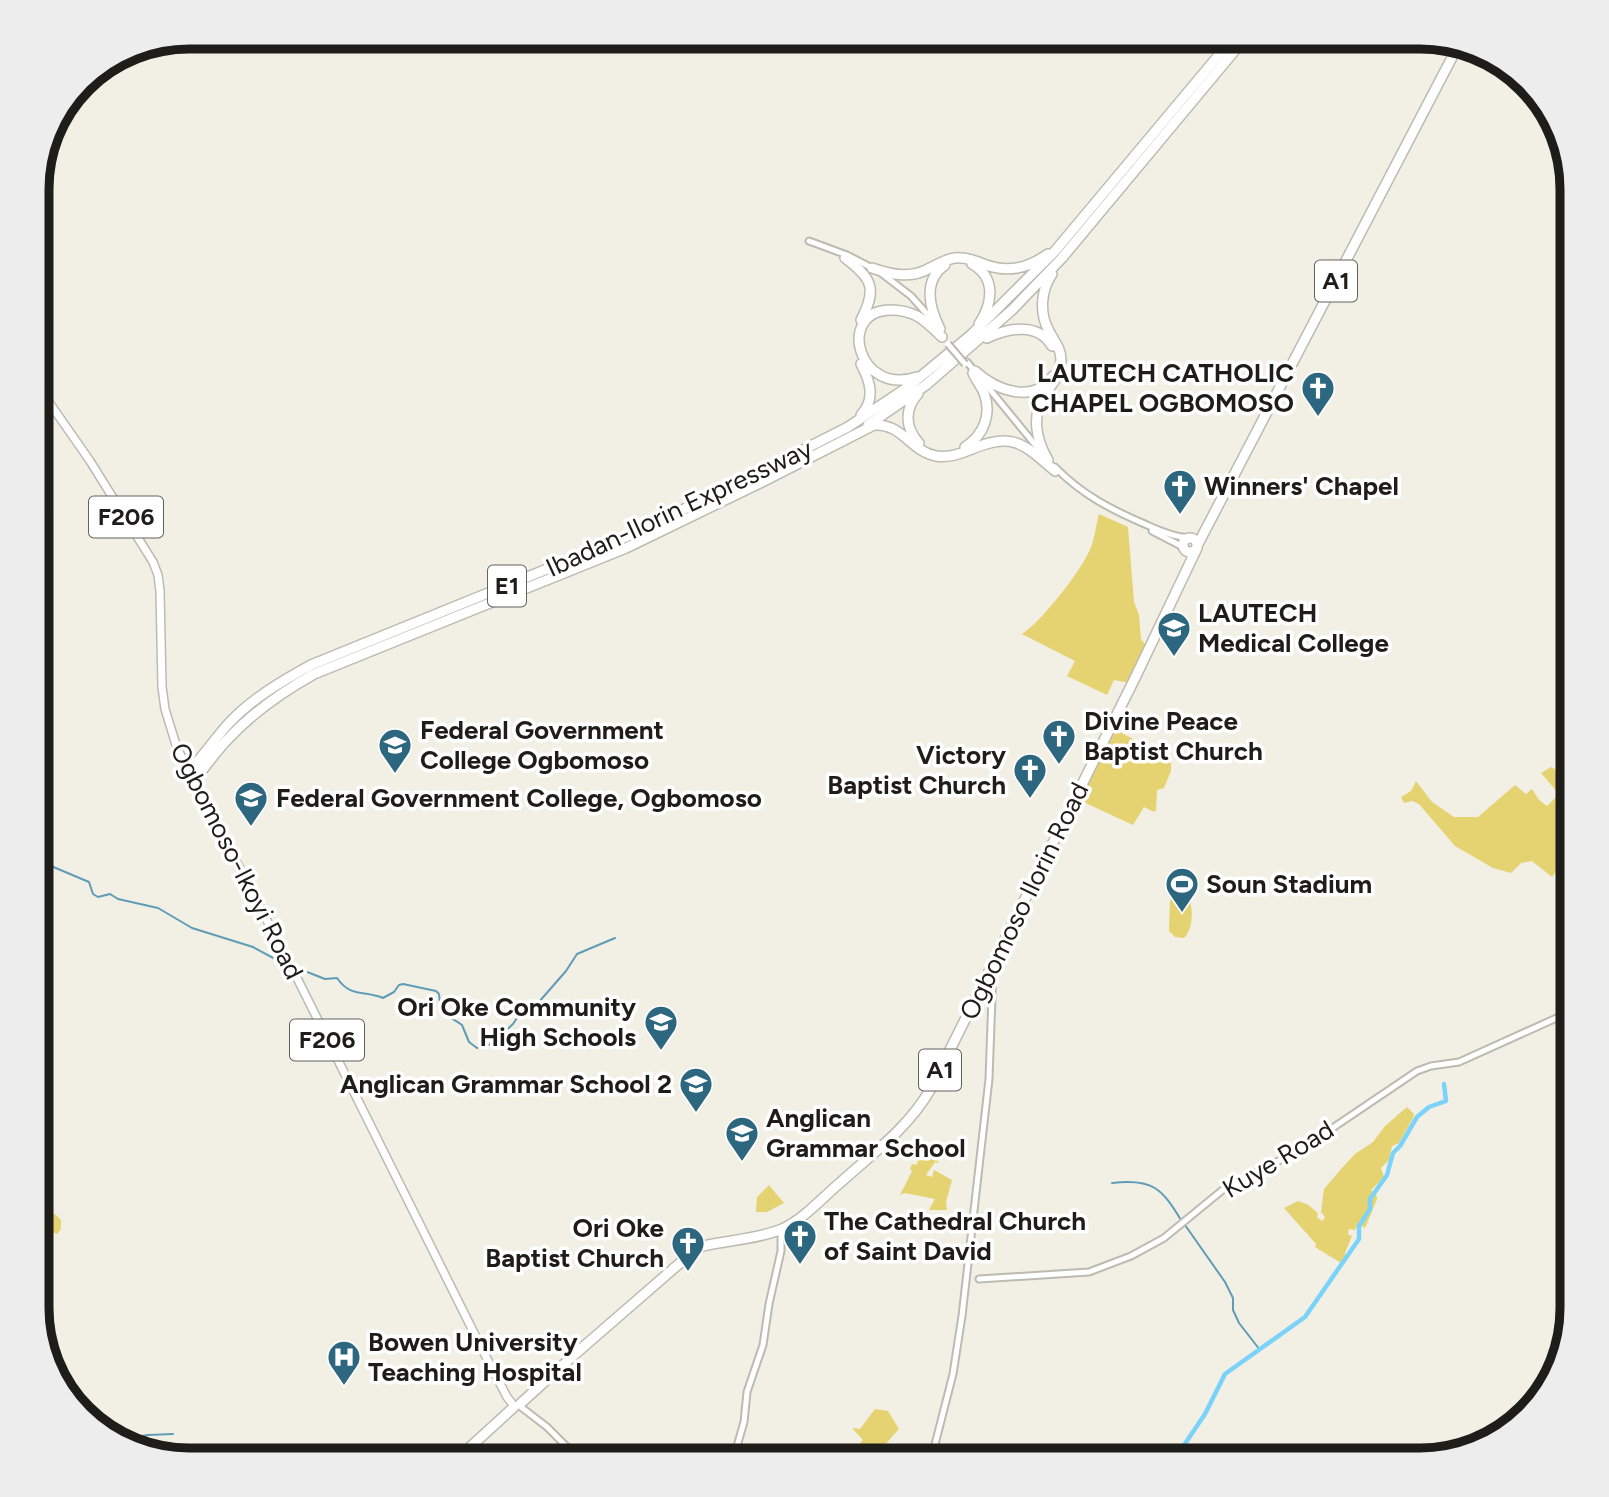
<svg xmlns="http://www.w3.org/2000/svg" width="1609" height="1497" font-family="Figtree,sans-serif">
  <rect width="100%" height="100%" fill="#f2f0e5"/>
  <!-- green -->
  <path fill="#e5d270" d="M1099,514L1128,527L1134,602L1139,615L1141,639L1147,647L1130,683L1114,680L1107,695L1067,676L1075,661L1022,634C1041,622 1083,569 1091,547C1095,537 1096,525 1099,514Z
    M1112,728L1162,754L1171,763V771L1164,788L1157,790L1156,810L1154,812L1144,807L1133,825L1077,799Z
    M1551,767L1566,775L1572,770V848L1552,877L1532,861L1521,863L1511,873L1493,868L1455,846L1419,804L1412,801L1404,803L1401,797L1411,791L1416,781L1432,802L1454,817H1478L1515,785L1526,794L1532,789L1539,800L1547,806L1559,794L1541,773Z
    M1177,893L1186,894C1194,903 1194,929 1184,938L1175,937L1169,931L1170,901Z
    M1407,1107L1414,1114L1413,1118L1399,1143L1392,1146L1389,1160L1381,1168L1384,1177L1371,1190L1376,1194L1377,1199L1366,1226L1364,1228L1359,1222L1355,1230L1349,1229L1348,1234L1352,1236L1345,1253L1346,1257L1341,1263L1315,1247L1316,1244L1284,1208L1298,1201L1307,1204L1318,1213L1317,1217L1322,1221L1325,1217L1321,1212L1324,1189L1342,1168L1355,1154L1373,1142L1385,1126Z
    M913,1153L925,1160L928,1155L940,1156L938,1163L935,1162L926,1175L932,1177L934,1170L952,1180L946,1202L947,1210H929L935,1199L905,1193L900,1195L912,1171L910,1169L912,1164L916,1165L918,1162L910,1156Z
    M769,1185L784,1203L767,1212H756L757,1197Z
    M47,1203L52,1209L50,1213L55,1214L61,1220V1229L57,1234L37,1225V1207L40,1208L39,1214H42Z
    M875,1409L888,1411L899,1429L882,1448L894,1460H870L865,1457L860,1460H849L846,1456L848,1454L852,1459L858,1458L863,1451L859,1445L863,1440L852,1428L860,1429Z"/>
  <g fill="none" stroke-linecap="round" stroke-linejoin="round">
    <!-- stream -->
    <path stroke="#609cb6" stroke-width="2" d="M37,856L51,866L89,882L93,894L98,897L110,894L118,899L158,908L192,928L253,947L288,966
      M297,968L325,979L337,978C351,998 363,990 383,998L394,992L399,985L403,984L436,991L439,994C441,1019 444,1012 462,1025L469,1042L477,1048L491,1044L513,1024L521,1012L538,1003L566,971L577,954L615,938
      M1112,1183C1153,1178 1162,1189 1181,1220
      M1185,1225L1225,1282L1233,1298V1310L1239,1323L1260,1350
      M118,1440L148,1435L173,1434
      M1438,1451L1443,1457"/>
    <!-- river -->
    <path stroke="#7cd3f9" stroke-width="4.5" d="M1174,1460L1205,1414L1225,1374L1305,1317L1359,1239V1226L1370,1209V1199L1387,1175L1393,1153L1400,1146L1417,1117L1429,1107L1446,1101L1444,1084"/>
    <defs>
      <path id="secondary" d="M809,241L847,255L872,268
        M881,273L911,296L935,323
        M967,362L977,374
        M983,381L1041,452
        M1055,467C1082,495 1112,510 1147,525C1160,531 1175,537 1189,538
        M1152,531L1183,547
        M979,1279L1089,1272L1131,1256L1164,1238L1225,1188L1300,1150L1417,1071L1431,1066L1459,1062L1572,1011
        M521,1407L547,1427L580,1460
        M733,1460L744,1422L747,1392L763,1345L769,1304L781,1251V1229
        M931,1460L953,1374L962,1316L989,1079L993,968"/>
      <path id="primary" d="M37,385L90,461L153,562L158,575L160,591L162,687L165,709L177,748L295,974L482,1349L507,1397L514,1406"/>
      <path id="highway" d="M845,258C873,279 877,289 861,320
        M972,264C996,277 993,303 979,324
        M872,268C892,275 911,279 930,268C938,264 946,259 955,258C966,257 976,261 986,265C1009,273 1028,268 1048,254
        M940,329C930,309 922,281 945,265
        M987,338C1008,328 1038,322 1052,346
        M975,371C996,390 1033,405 1053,376
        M917,377C857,397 836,310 891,310C899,310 909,312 917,316C926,321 934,329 942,337
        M918,394C904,409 905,428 919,443
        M861,415C876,399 870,381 861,364
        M868,425L926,385L1012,310L1062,258L1246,37
        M965,447C984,435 992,414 984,393C981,386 976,380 973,373
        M1048,460C1036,440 1031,415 1045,394C1053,383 1060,375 1061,360C1061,348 1054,341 1049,331C1039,313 1041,290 1052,274
        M1183 545a7 7 0 1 1 14 0a7 7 0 1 1-14 0Z
        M1197,546L1459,44
        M188,772C203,757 215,738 230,722C253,698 282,681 311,665L626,537L732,486L848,427L908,387L971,335L1055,251L1234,37
        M193,781C205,768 215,752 228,739C252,713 282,692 314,674L626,548L764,481L874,425C902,423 910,451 936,456C947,458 957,455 967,451C1012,432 1021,441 1055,471
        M520,1404L574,1355L695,1250L703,1246C729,1240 758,1239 782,1229C804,1219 823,1197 841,1182C873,1153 908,1128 930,1090L1136,676L1197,548
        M456,1460L514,1407"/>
    </defs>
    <!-- secondary casing -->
    <use href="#secondary" stroke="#bdbbb1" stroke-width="9"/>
    <!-- primary casing -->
    <use href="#primary" stroke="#bdbbb1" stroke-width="10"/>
    <!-- highway casing -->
    <use href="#highway" stroke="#bdbbb1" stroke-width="12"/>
    <!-- secondary -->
    <use href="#secondary" stroke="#fff" stroke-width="5"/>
    <!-- primary -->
    <use href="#primary" stroke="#fff" stroke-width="7"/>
    <!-- highway -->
    <use href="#highway" stroke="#fff" stroke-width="9"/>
    <defs>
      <path id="secondary-bridge" d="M948,344L965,364"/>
    </defs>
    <!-- secondary-bridge casing -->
    <use href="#secondary-bridge" stroke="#bdbbb1" stroke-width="9" stroke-linecap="butt"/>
    <!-- secondary-bridge -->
    <use href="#secondary-bridge" stroke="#fff" stroke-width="5"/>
  </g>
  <!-- icons -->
  <defs>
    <symbol id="church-pin" viewBox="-11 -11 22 30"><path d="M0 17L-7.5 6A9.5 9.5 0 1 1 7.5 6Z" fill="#2c677f" stroke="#fff"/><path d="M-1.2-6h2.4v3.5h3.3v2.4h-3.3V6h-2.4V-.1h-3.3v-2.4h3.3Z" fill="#fff"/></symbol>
    <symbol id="university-pin" viewBox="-11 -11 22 30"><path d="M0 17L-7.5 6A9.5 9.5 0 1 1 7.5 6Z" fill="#2c677f" stroke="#fff"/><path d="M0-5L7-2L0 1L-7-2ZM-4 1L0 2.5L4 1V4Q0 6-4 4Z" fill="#fff"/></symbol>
    <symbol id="stadium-pin" viewBox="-11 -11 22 30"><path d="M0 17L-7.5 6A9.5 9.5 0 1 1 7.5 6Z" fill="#2c677f" stroke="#fff"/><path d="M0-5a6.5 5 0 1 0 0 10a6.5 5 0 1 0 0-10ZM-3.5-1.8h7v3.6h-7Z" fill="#fff"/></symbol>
    <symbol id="hospital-pin" viewBox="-11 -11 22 30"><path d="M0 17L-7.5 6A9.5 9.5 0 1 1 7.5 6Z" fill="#2c677f" stroke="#fff"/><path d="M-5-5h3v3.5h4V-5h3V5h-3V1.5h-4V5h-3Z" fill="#fff"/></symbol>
  </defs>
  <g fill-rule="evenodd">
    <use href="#church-pin" x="1299" y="369" width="38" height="52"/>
    <use href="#church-pin" x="1161" y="467" width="38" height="52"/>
    <use href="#university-pin" x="1155" y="609" width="38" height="52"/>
    <use href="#church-pin" x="1040" y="717" width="38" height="52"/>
    <use href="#university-pin" x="376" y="726" width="38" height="52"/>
    <use href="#church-pin" x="1011" y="751" width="38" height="52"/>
    <use href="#university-pin" x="232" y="779" width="38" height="52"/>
    <use href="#stadium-pin" x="1163" y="865" width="38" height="52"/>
    <use href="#university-pin" x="642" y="1003" width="38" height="52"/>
    <use href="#university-pin" x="677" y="1065" width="38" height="52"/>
    <use href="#university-pin" x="723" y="1114" width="38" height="52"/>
    <use href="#church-pin" x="781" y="1217" width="38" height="52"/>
    <use href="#church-pin" x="669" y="1224" width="38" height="52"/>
    <use href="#hospital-pin" x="325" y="1338" width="38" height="52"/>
  </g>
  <g text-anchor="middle" stroke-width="7" stroke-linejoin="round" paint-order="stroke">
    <!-- shield labels -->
    <g fill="#fff" stroke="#62615e" stroke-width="2">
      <rect x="1315" y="260.5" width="42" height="41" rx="5"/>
      <rect x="89" y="496.5" width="74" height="41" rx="5"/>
      <rect x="488" y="565.5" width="38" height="41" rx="5"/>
      <rect x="290" y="1019.5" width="74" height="41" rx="5"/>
      <rect x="919" y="1049.5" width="42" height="41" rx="5"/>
    </g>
    <g font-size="24" font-weight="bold" fill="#1e1d19">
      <text x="1336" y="289">A1</text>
      <text x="126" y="525">F206</text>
      <text x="507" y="594">E1</text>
      <text x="327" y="1048">F206</text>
      <text x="940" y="1078">A1</text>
    </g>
    <!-- poi labels -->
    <g font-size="26" font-weight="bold" fill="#1e1d19" stroke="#fff" text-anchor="start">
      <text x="1294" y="382" text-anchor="end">LAUTECH CATHOLIC<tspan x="1294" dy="30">CHAPEL OGBOMOSO</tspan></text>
      <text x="1204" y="495">Winners' Chapel</text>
      <text x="1198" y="622">LAUTECH<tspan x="1198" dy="30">Medical College</tspan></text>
      <text x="1084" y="730">Divine Peace<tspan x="1084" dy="30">Baptist Church</tspan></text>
      <text x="420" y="739">Federal Government<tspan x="420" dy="30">College Ogbomoso</tspan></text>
      <text x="1006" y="764" text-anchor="end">Victory<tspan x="1006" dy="30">Baptist Church</tspan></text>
      <text x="276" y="807">Federal Government College, Ogbomoso</text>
      <text x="1206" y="893">Soun Stadium</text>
      <text x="636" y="1016" text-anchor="end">Ori Oke Community<tspan x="636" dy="30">High Schools</tspan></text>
      <text x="672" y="1093" text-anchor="end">Anglican Grammar School 2</text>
      <text x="766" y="1127">Anglican<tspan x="766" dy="30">Grammar School</tspan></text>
      <text x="824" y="1230">The Cathedral Church<tspan x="824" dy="30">of Saint David</tspan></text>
      <text x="664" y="1237" text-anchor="end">Ori Oke<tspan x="664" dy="30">Baptist Church</tspan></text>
      <text x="368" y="1351">Bowen University<tspan x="368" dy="30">Teaching Hospital</tspan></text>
    </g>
    <!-- street labels -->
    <g font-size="26" fill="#1e1d19" stroke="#fff">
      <text transform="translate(679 508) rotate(-25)" y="9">Ibadan-Ilorin Expressway</text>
      <text transform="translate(237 861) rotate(63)" y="9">Ogbomoso-Ikoyi Road</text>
      <text transform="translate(1024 901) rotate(-64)" y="9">Ogbomoso Ilorin Road</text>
      <text transform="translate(1278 1159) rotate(-31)" y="9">Kuye Road</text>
    </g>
  </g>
  <!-- crop -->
  <path d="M0 0H1609V1497H0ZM189 49H1420A140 140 0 0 1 1560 189V1308A140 140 0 0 1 1420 1448H189A140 140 0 0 1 49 1308V189A140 140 0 0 1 189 49Z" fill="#ededed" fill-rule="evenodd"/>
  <path fill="none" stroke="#1e1d19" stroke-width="9" d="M189 49H1420A140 140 0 0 1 1560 189V1308A140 140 0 0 1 1420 1448H189A140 140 0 0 1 49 1308V189A140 140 0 0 1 189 49Z"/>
</svg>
